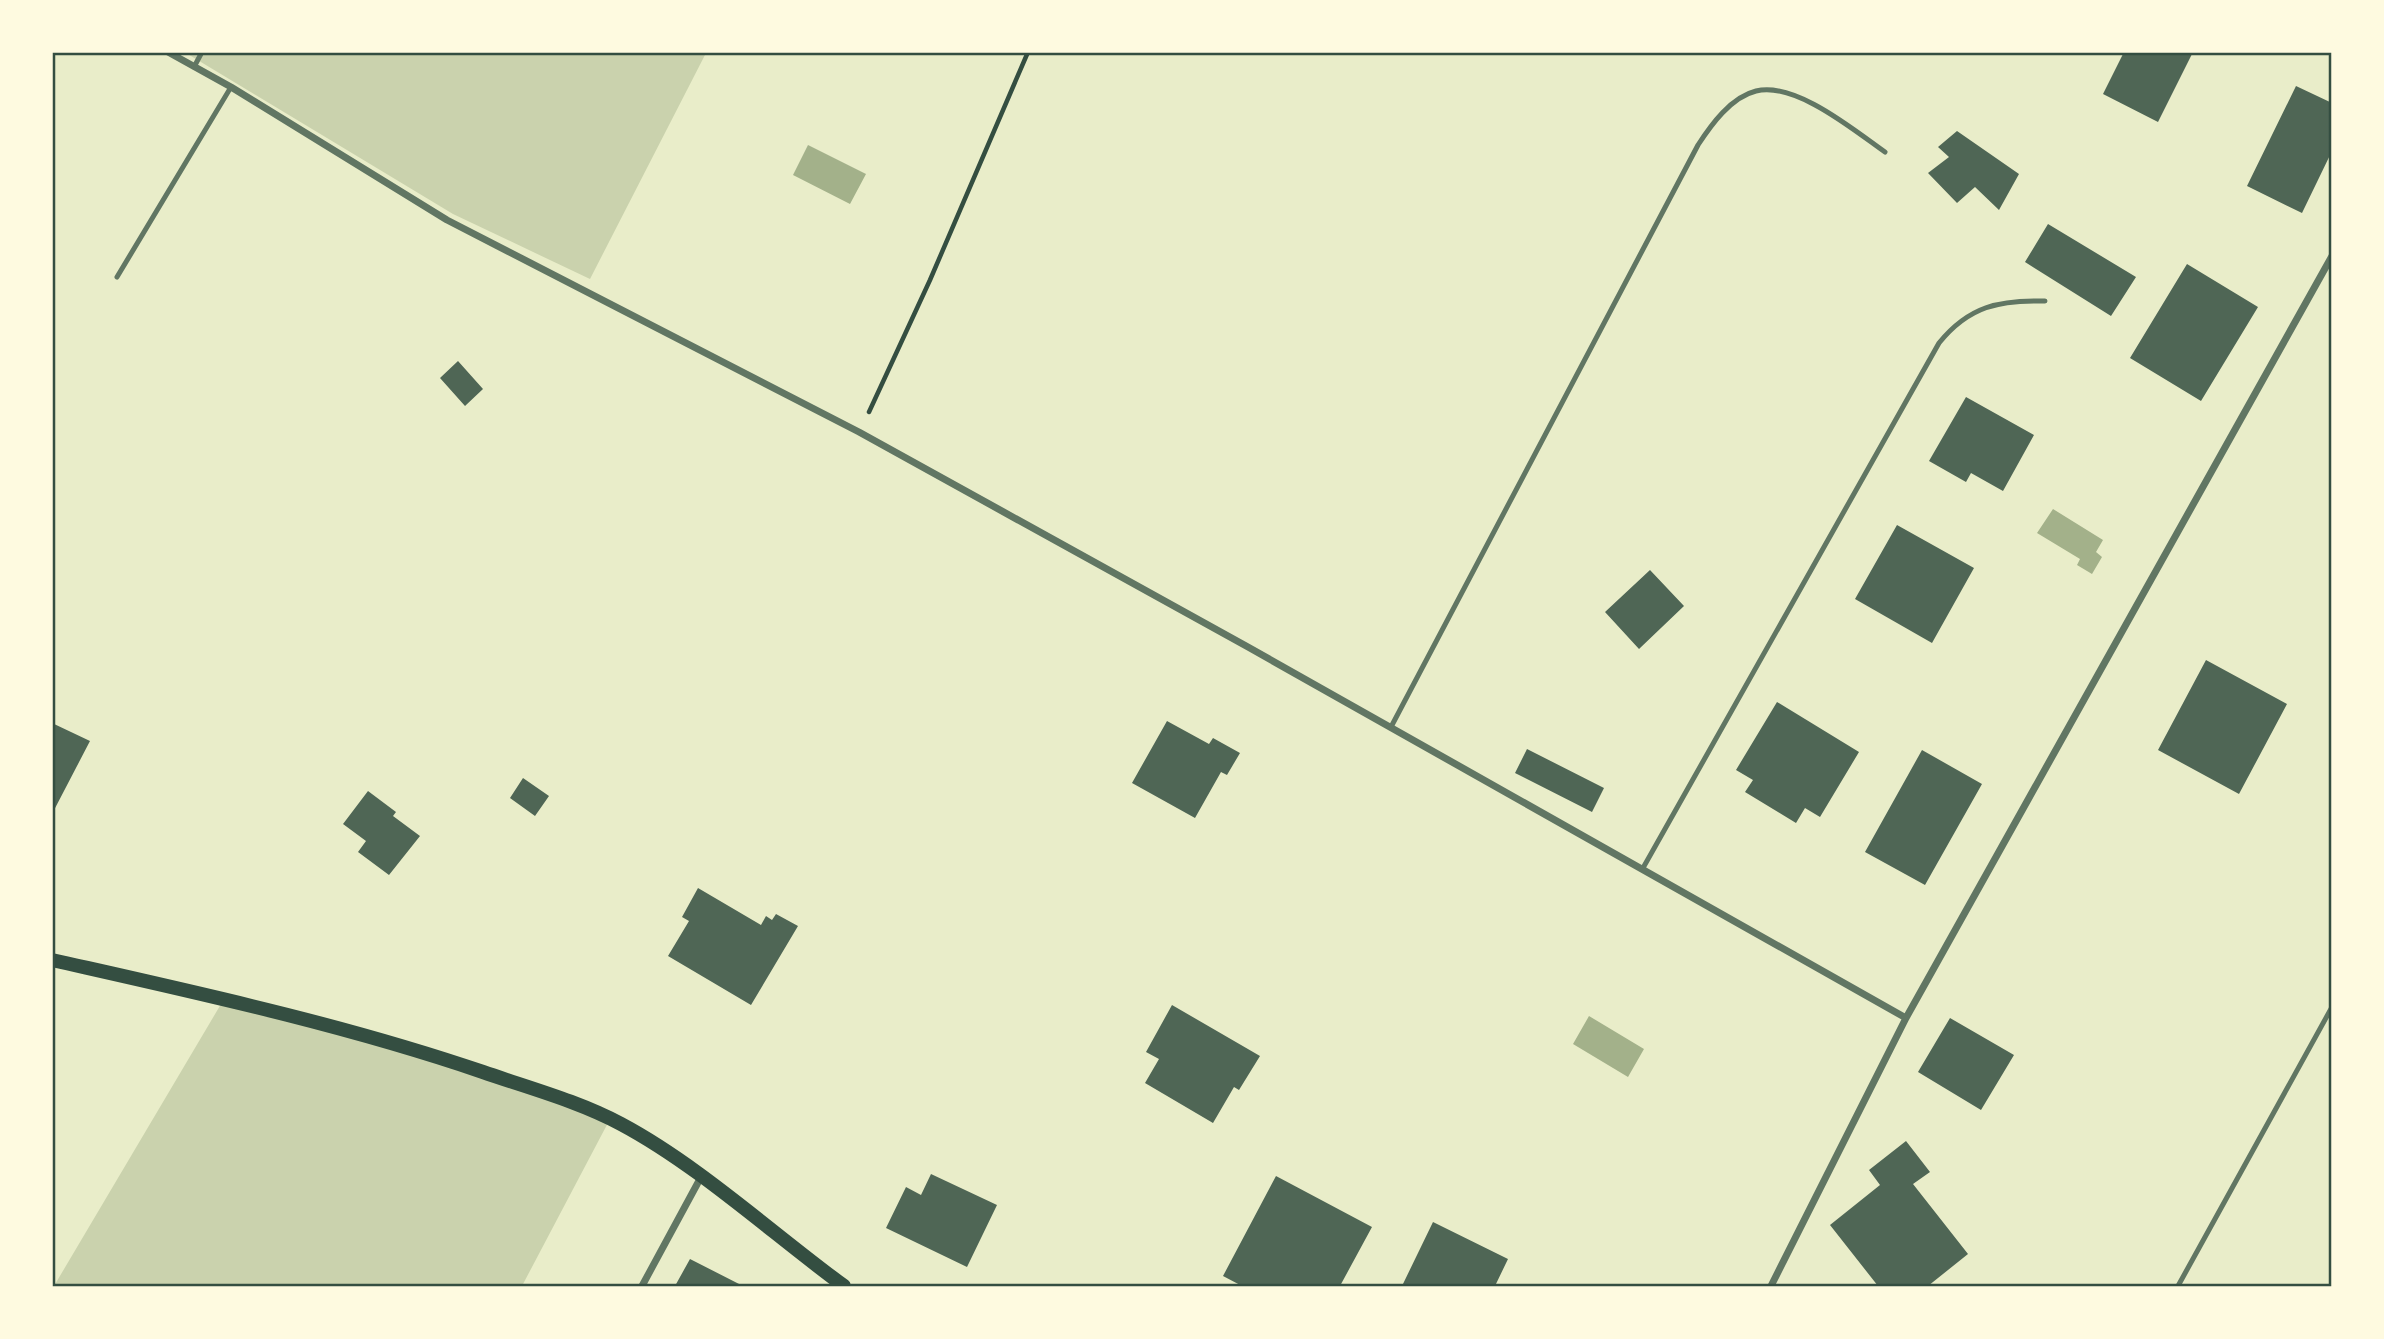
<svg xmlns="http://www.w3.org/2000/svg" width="2384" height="1339" font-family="'PT Sans Narrow',sans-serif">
  <rect width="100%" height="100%" fill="#e9edc9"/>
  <!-- green -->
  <path fill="#cad2ad" d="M186,53H706L590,279L453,214Z
    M224,999L293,1015L610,1119L522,1286H54Z"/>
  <!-- water -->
  <path fill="#a3b18a" d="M808,145L866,174L850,204L793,175Z
    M2053,509L2103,540L2096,552L2102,557L2092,574L2077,565L2080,559L2037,533Z
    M1589,1016L1644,1049L1628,1077L1573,1044Z"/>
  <!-- building -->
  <path fill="#4f6655" d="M2124,52H2193L2158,122L2103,94Z
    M2296,86L2332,103V151L2302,213L2247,186Z
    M1957,131L2019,174L1999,210L1975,187L1957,203L1928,173L1949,157L1938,147Z
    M2048,224L2136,277L2111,316L2025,262Z
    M2187,264L2258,307L2201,401L2130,358Z
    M458,361L483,389L465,406L440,378Z
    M1966,397L2034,435L2003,491L1971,473L1966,482L1929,461Z
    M1897,525L1974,568L1932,643L1855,599Z
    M1650,570L1684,606L1639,649L1605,612Z
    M2206,660L2287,704L2239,794L2158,750Z
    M1777,702L1859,752L1820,817L1805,808L1796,823L1745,792L1753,780L1736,770Z
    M1167,721L1209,744L1213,738L1240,753L1227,775L1221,772L1195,818L1132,783Z
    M52,723L90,741L52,814Z
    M1527,749L1604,788L1592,812L1515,773Z
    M1922,750L1982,784L1925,885L1865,852Z
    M523,778L549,796L535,816L510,798Z
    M368,791L396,812L393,816L420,836L389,875L358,852L366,841L343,824Z
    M698,888L761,925L766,916L772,920L776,914L798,926L751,1005L668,956L689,921L682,917Z
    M1172,1005L1260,1056L1239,1090L1234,1087L1213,1123L1145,1083L1159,1059L1146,1052Z
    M1950,1018L2014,1055L1981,1110L1918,1072Z
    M1906,1141L1930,1172L1913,1184L1968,1254L1928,1286H1878L1830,1225L1880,1185L1869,1170Z
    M931,1174L997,1205L967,1267L886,1228L906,1187L921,1195Z
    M1276,1176L1372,1227L1340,1286H1242L1223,1276Z
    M1433,1222L1508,1259L1495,1286H1402Z
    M690,1259L743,1286H675Z"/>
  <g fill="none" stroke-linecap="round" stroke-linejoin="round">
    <!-- path -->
    <path stroke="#344e41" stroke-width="4.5" d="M869,412L930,280L1028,52"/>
    <!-- service -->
    <path stroke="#617663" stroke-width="5" d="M194,67L202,52
      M117,277L231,87
      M1391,727L1698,145C1711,125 1731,97 1756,91C1795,81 1855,131 1885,152
      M1643,868L1939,343C1969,306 1999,300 2045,301
      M2178,1286L2332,1007"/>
    <!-- minor -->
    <path stroke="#617663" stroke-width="7" d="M168,52L231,87L447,220L859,432L1248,647L1906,1018
      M642,1286L701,1177
      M1771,1286L1906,1018L2332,256"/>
    <!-- secondary -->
    <path stroke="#344e41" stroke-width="14" d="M52,960C198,993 342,1024 483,1072C529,1088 578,1101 621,1124C698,1165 773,1234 844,1286"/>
  </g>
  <!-- border -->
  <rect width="2384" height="1339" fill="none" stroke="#fefae0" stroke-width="108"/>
  <rect x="54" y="54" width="2276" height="1231" fill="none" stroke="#344e41" stroke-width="2.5"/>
</svg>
